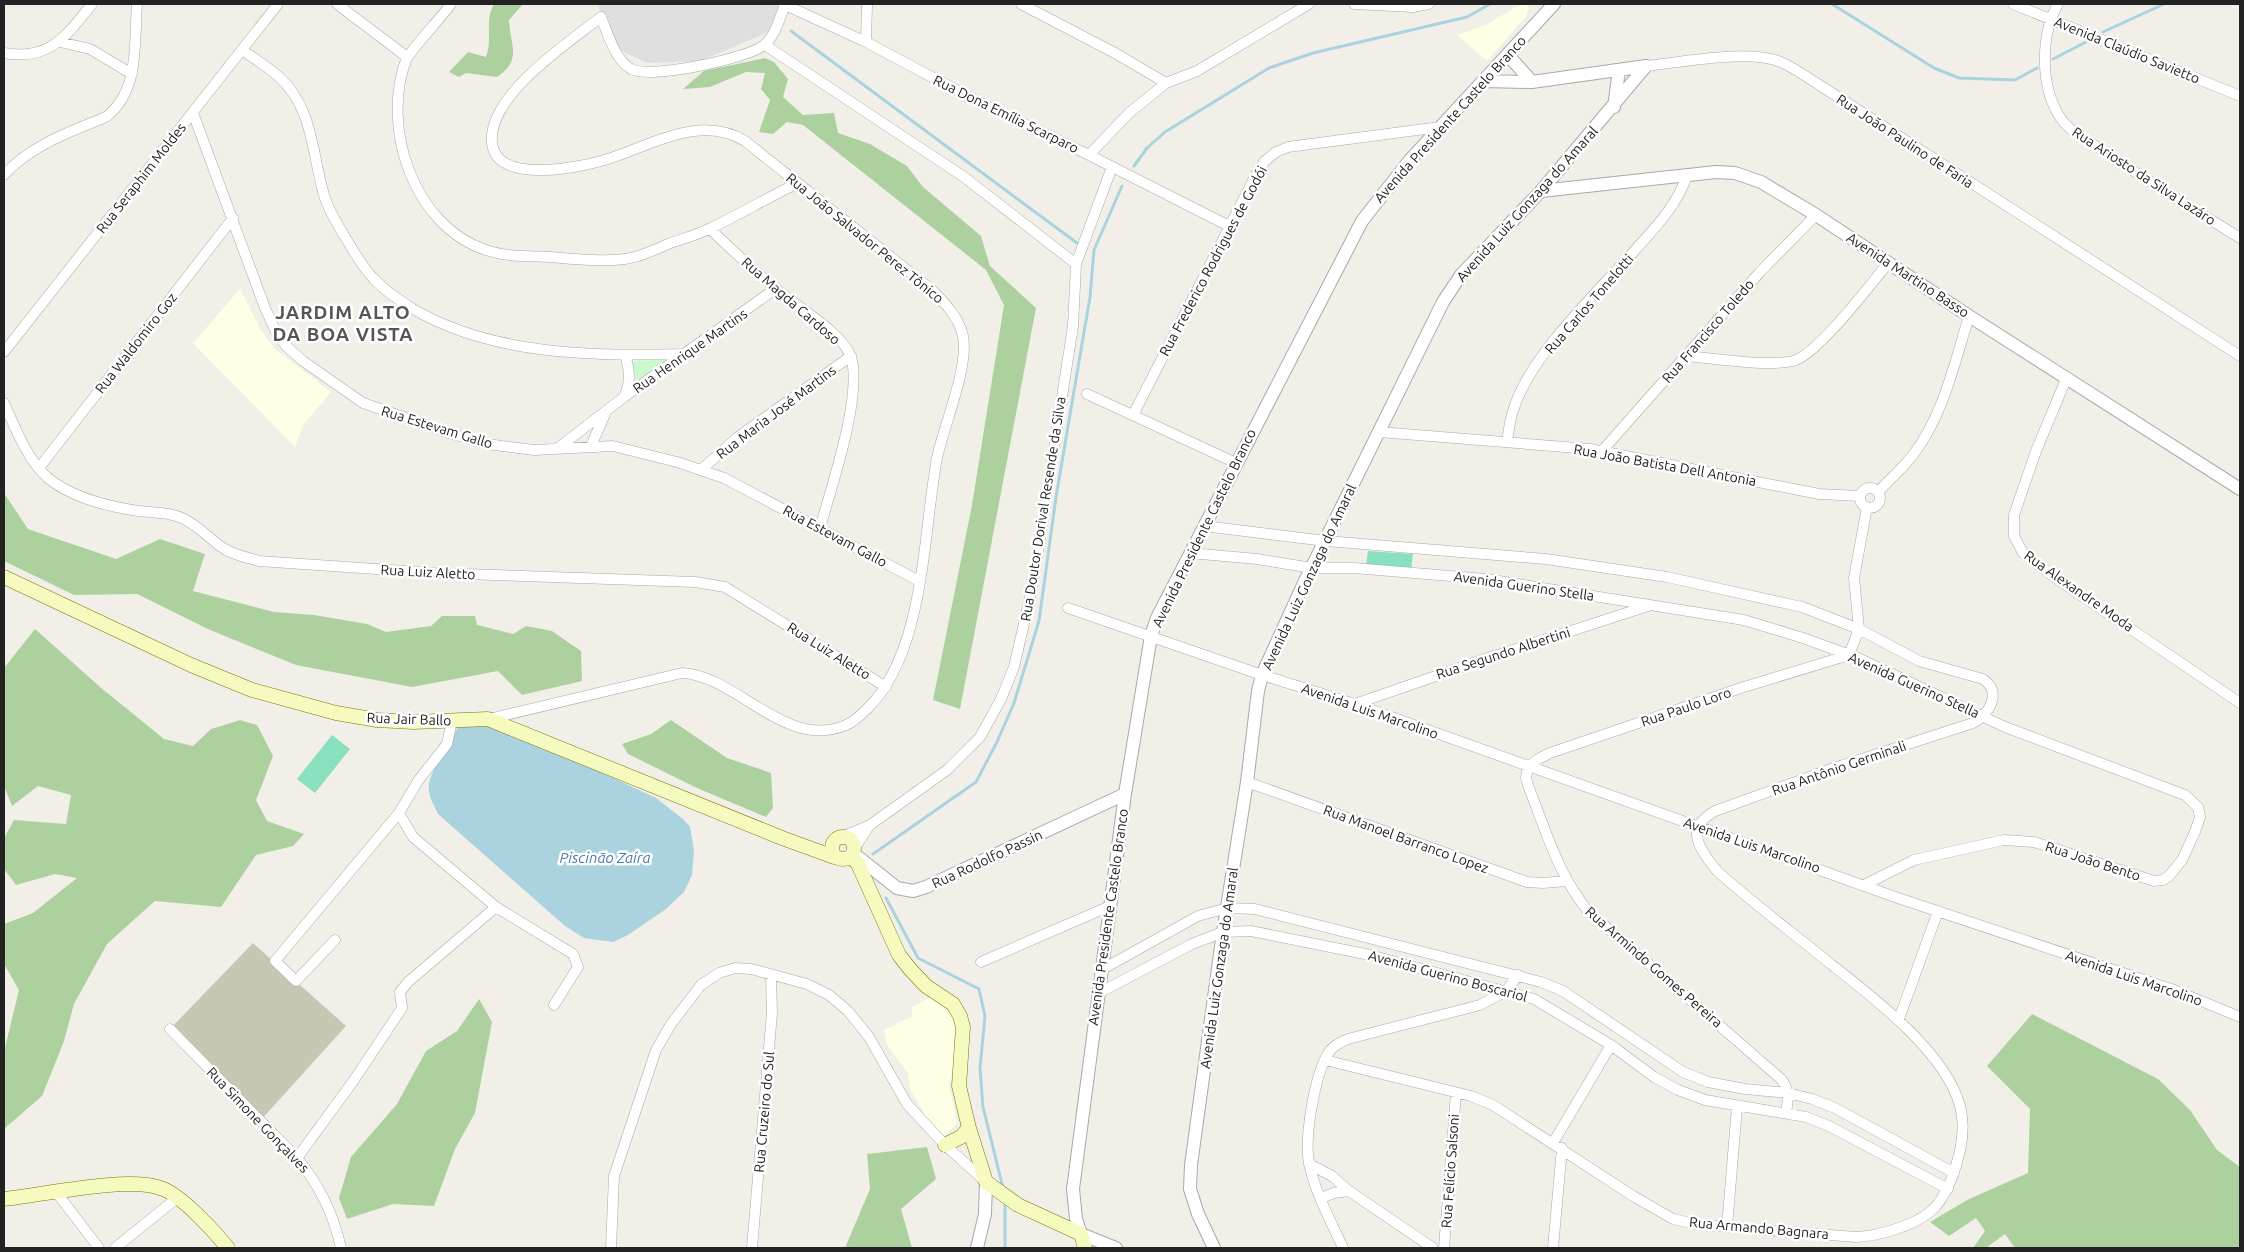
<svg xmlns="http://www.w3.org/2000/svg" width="2244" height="1252" font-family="Ubuntu,sans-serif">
  <rect width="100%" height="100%" fill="#f2efe9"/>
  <!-- residential -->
  <path fill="#e0dfdf" d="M597,4H800L764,34L700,61L647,63L620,50Z"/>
  <!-- education -->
  <path fill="#ffffe5" d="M1521,4H1529L1527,15L1487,61L1457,35L1486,25Z
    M240,289L261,330L275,349L331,392L303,425L295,447L193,343Z
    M933,996L951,1014L959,1031L955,1062L949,1085L957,1123L944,1137L931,1126L910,1089L908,1073L887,1045L884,1030L912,1016V1007Z"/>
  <!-- construction -->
  <path fill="#c7c7b4" d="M253,943L346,1026L260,1121L170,1029Z"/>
  <!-- forest -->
  <path fill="#add19e" d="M494,4H523L509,20C510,46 523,59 497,77L466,73L459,77L449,72L468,52L486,57C493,38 484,22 494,4Z
    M765,58L774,62L788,79L783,97L803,115L834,113L838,133L870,144L907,166L923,187L981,236L990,266L1036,308L960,709L933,700L972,505L1004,305L986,270L803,125L787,122L773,134L759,132L770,100L761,89L765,73L746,72L710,87L683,89L704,71Z
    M4,493L28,529L116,559L160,539L205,554L193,591L274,612L314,615L367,624L386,632L431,626L442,616H475L477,625L513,634L526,626L552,631L581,651L582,681L522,695L498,671L412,687L296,665L210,630L137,594L74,595L4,561Z
    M35,629L100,687L164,739L193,746L211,729L240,720L257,725L273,756L256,800L267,821L304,834L293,846L256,855L221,907L155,901L107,944L74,1004L64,1041L42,1096L4,1129V1052L19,990L4,964V924L33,913L77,878L55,874L16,885L4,869V838L14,820L66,824L71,795L38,786L12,806L4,786V668Z
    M671,720L727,758L771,773L773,808L766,817L697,788L628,754L622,744L651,734Z
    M479,999L492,1022L475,1113L455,1149L434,1206L393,1204L347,1219L339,1198L351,1157L397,1104L426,1051L457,1031Z
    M2032,1014L2158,1079L2190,1110L2217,1150L2240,1167V1248H2015L2005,1234L1986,1248H1973L1985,1231L1976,1218L1949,1236L1930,1222L1969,1199L2028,1173L2030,1109L1987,1066Z
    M927,1147L936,1179L901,1209L912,1248H845L870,1189L867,1154Z"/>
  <!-- park -->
  <path fill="#c8facc" d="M674,359L637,380L630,362Z"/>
  <!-- pitch -->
  <path fill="#88e0be" d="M1368,551L1413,554L1411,570L1366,565Z
    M332,735L350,749L315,793L297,779Z"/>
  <!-- water -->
  <path fill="#aad3df" d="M459,725H485L583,764L656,798L683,819L690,827L694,850L692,875L684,892L666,909L628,935L613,942L584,938L565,926L438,814C435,807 430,799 429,792C426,773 451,743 459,725Z"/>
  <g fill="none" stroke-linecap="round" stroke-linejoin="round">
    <!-- stream -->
    <path stroke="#aad3df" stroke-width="3" d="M1832,4L1934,68L1959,78L2015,80L2037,68
      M791,31L1077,243
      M2103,32L2164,4
      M2053,59L2086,42
      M1134,166L1147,148L1165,132L1269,68L1313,53L1467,17L1490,4
      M873,854L976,782L997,742L1014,703L1039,621L1056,497L1090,297L1094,250L1122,186
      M886,898L918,958L979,989L985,1016L980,1068L983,1107L1003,1188
      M1005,1201V1248"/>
    <defs>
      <path id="minor" d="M337,4L407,57
        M451,4C442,17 411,49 406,60C381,127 413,226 486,250C506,257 529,256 550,257C574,259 601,262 625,259C640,257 655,250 668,244C682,239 697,235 711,228C740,214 769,197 798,183
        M783,4L866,42L975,100L1089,155L1229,226
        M1021,4L1115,53L1166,83
        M1354,4L1413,7L1429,4
        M2013,4L2240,96
        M2058,4C2041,33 2040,83 2058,114C2067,131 2089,141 2105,152C2149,182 2195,210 2240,238
        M60,42L90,49L132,74
        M866,42L867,4
        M765,45L964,177L1076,264
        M242,50C255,59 268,67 279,77C313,107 312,154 324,195C329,212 339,227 348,242C356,255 363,268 374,279C385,291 399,300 413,309C494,356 594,356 686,354
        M4,53C50,61 66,36 92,4
        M1646,66C1683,62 1747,49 1781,62C1796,69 1810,79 1824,88L2240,356
        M193,113L265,308L277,334L286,346L303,361L363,403L449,433L487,444L534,450L613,446L677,462L724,478L919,581
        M1089,155L1129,113L1166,83L1197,71L1309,4
        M4,175C31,145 70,132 106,117C140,91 134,43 137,4
        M710,229C731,249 752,269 775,288C794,305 843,333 851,357C863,395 831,488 820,528
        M4,352L278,4
        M1685,356C1714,358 1767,367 1793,361C1816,356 1871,284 1889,262
        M2067,377L2036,451L2014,515V536L2023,553L2057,579L2240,703
        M1087,394L1236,463
        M624,397C631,382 630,371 625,355
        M4,403C15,427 27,460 48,478C71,497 103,505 132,510C149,513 168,511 184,519C198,526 208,537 220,546C232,555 246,557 259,561L434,573L695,582L725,587L886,687
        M1133,415L1257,173L1265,161L1276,152L1288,147L1440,127
        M1379,432L1590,449L1819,494L1860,496
        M1507,441C1509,430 1510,418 1514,408C1531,354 1598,292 1636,249C1656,227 1678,204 1687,175
        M591,446L605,414
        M558,448L624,397L775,289
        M1602,451L1760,272L1816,215
        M39,468L233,218
        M702,469L738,437L851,356
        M1860 498a10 10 0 1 1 20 0a10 10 0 1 1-20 0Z
        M1878,492C1889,480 1903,468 1913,455C1943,416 1955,362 1969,316
        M1204,526L1326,541L1546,559L1667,577L1802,607L1859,629L1919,661L1983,679C2003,693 1989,714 1973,723L1834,768L1715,811C1683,829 1700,849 1717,871C1754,904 1794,934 1832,965C1874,998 1946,1053 1960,1106C1967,1131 1960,1157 1951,1180C1946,1192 1940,1204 1930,1212C1913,1226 1878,1236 1856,1237L1727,1227L1695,1224L1673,1219L1633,1196L1493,1105L1471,1096L1325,1060
        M1190,553L1257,559L1312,568H1354L1486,579L1744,620L1803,638L1858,658L2005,727L2185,795L2198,807L2200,817L2195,832L2182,860L2169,876L2163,880L2154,881L2034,842L2004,840L1914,860L1864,885
        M1068,608L1262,675L1355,704L1898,898L2177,991L2240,1017
        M1355,704L1485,659L1648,606
        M489,719L682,673C738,676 785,751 846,725C854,722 861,715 867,709C925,653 923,533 937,458C944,424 969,368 963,336C959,317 944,302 931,289L745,141C730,132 712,129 694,131C665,135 638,149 611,158C584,167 496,186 492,143C487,96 568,43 601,17C608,34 615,60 631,69C650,79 747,59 764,45C775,37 780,17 785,5
        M1247,782L1527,882L1543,883L1567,881
        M399,813L413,837L496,907L573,954L578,967L554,1005
        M841,837L870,825L947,770L980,737L1001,699L1014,667L1032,589L1073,326L1076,264L1112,167
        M854,849L869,826
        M335,940L296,981L275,961L399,813L418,781L447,744L452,721
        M981,962L1110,906
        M1101,970L1198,916L1227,908L1255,909L1541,982L1563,991L1683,1072L1708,1082L1745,1089L1788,1093L1812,1099L1835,1108L1954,1173
        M1097,994L1192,944L1223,932L1251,931L1370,955L1534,999L1611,1045L1654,1077L1678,1090L1705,1100L1806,1117L1829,1126L1948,1189
        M1899,1019L1938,911
        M170,1029L297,1158C320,1186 333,1213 341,1248
        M1786,1113C1788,1100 1790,1090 1781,1079L1589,912C1559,877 1546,831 1529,788L1526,778L1528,767L1538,759L1550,753L1744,687L1849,655L1859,629L1854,578L1867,507
        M1553,1143L1611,1045
        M297,1158L354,1080L402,1008L400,992L408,982L496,907
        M1309,1164L1332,1176L1349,1191L1433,1248
        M56,1192L99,1248
        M1321,1198L1334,1193L1349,1191
        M1727,1227L1737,1107
        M115,1248L177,1198
        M611,1248L614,1176L656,1050L671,1024L701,985L719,973L735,968L751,969L807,984L829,995L848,1011L869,1037L907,1104L945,1145L986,1182
        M752,1248L772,1013L771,976
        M1343,1248C1331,1221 1315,1193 1309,1163C1304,1138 1315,1073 1329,1052C1334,1045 1341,1042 1348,1039L1480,1005L1506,991L1518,975
        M1444,1248L1456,1093
        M1553,1248L1562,1148"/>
      <path id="tertiary" d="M1508,55L1532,82
        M1483,81L1532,82L1646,66
        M1614,107L1619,70
        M1541,191L1716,172L1735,173L1761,182L1816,215L1969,316L2240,489
        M853,853L897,888L913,891L926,887L1125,794
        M977,1248L985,1214L986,1182
        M1116,1248L1081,1234L1076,1219L1073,1189L1125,794L1151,636L1157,618L1362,221L1410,160L1554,4
        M1214,1248L1198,1214L1190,1189L1191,1165L1223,932L1247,782L1258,691L1262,675L1304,583L1443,302L1461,275L1541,191L1646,66"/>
      <path id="secondary" d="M4,577L191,665L252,690L336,713L377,720L413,722L488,719L782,838L834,857
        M832 848a11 11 0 1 1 22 0a11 11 0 1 1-22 0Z
        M851,856L858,864L899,955L910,969L926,986L953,1004L960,1016L963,1027L959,1086L969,1128L986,1182L1018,1205L1081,1234L1085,1248
        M945,1145L961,1137L969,1128
        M4,1199C44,1195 129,1175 163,1189C182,1196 215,1232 228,1248"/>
    </defs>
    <!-- minor casing -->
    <use href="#minor" stroke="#a9a9a9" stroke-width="11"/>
    <!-- tertiary casing -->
    <use href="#tertiary" stroke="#a9a9a9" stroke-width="14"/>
    <!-- secondary casing -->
    <use href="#secondary" stroke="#707d05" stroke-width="15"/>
    <!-- minor -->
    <use href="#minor" stroke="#fff" stroke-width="10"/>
    <!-- tertiary -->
    <use href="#tertiary" stroke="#fff" stroke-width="12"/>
    <!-- secondary -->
    <use href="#secondary" stroke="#f7fabf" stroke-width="14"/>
  </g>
  <g text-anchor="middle" stroke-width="5" stroke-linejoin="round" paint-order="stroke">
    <!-- street labels -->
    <g font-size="14" fill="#222" stroke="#fff">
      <text transform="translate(2127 50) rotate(22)" y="5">Avenida Claúdio Savietto</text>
      <text transform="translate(1006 114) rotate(26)" y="5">Rua Dona Emília Scarparo</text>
      <text transform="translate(1450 119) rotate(-48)" y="5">Avenida Presidente Castelo Branco</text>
      <text transform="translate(1905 141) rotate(33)" y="5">Rua João Paulino de Faria</text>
      <text transform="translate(2144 176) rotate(33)" y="5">Rua Ariosto da Silva Lazáro</text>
      <text transform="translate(141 178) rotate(-52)" y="5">Rua Seraphim Moldes</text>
      <text transform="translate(1527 204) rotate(-48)" y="5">Avenida Luiz Gonzaga do Amaral</text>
      <text transform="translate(865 238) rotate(39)" y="5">Rua João Salvador Perez Tônico</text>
      <text transform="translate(1213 261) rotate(-62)" y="5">Rua Frederico Rodrigues de Godói</text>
      <text transform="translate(1908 275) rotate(33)" y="5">Avenida Martino Basso</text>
      <text transform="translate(791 301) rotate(41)" y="5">Rua Magda Cardoso</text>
      <text transform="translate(1589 304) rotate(-49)" y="5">Rua Carlos Tonelotti</text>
      <text transform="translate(1708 331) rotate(-49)" y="5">Rua Francisco Toledo</text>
      <text transform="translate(136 343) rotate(-52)" y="5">Rua Waldomiro Goz</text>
      <text transform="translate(690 351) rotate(-35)" y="5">Rua Henrique Martins</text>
      <text transform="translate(776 412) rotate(-37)" y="5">Rua Maria José Martins</text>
      <text transform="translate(437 427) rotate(17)" y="5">Rua Estevam Gallo</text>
      <text transform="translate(1665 465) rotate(10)" y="5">Rua João Batista Dell Antonia</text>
      <text transform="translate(1043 509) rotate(-81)" y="5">Rua Doutor Dorival Resende da Silva</text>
      <text transform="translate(1204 528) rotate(-64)" y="5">Avenida Presidente Castelo Branco</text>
      <text transform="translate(835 536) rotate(28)" y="5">Rua Estevam Gallo</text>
      <text transform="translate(428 572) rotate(3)" y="5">Rua Luiz Aletto</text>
      <text transform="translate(1309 577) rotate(-65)" y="5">Avenida Luiz Gonzaga do Amaral</text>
      <text transform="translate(1524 586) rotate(8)" y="5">Avenida Guerino Stella</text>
      <text transform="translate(2079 591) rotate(35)" y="5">Rua Alexandre Moda</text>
      <text transform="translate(829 651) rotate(32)" y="5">Rua Luiz Aletto</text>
      <text transform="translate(1503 653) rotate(-18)" y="5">Rua Segundo Albertini</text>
      <text transform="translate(1914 685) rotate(24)" y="5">Avenida Guerino Stella</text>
      <text transform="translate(1686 707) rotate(-19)" y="5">Rua Paulo Loro</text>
      <text transform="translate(1370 711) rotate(19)" y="5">Avenida Luis Marcolino</text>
      <text transform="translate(409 719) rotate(2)" y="5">Rua Jair Ballo</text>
      <text transform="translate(1839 768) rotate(-19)" y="5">Rua Antônio Germinali</text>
      <text transform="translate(1406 839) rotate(20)" y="5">Rua Manoel Barranco Lopez</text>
      <text transform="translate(1752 845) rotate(19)" y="5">Avenida Luis Marcolino</text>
      <text transform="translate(987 859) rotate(-25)" y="5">Rua Rodolfo Passin</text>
      <text transform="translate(2093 861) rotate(18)" y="5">Rua João Bento</text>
      <text transform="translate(1108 917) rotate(-82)" y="5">Avenida Presidente Castelo Branco</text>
      <text transform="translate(1654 967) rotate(41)" y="5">Rua Armindo Gomes Pereira</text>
      <text transform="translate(1219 968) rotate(-82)" y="5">Avenida Luiz Gonzaga do Amaral</text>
      <text transform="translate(1448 976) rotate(15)" y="5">Avenida Guerino Boscariol</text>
      <text transform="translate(2134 978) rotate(19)" y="5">Avenida Luis Marcolino</text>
      <text transform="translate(764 1112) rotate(-85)" y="5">Rua Cruzeiro do Sul</text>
      <text transform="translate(258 1120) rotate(46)" y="5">Rua Simone Gonçalves</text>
      <text transform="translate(1450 1171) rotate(-86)" y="5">Rua Felício Salsoni</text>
      <text transform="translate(1759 1228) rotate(5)" y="5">Rua Armando Bagnara</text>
    </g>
    <!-- water labels -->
    <g font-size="15" font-style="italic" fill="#4a7aab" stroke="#fff">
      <text x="605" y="863">Piscinão Zaíra</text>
    </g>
    <!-- district labels -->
    <g font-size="19" font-weight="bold" letter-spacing="1" fill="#555" stroke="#fff">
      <text x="343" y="319">JARDIM ALTO<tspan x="343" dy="22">DA BOA VISTA</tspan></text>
    </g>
  </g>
  <!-- border -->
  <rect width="2244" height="1252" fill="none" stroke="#222222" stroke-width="10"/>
</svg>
